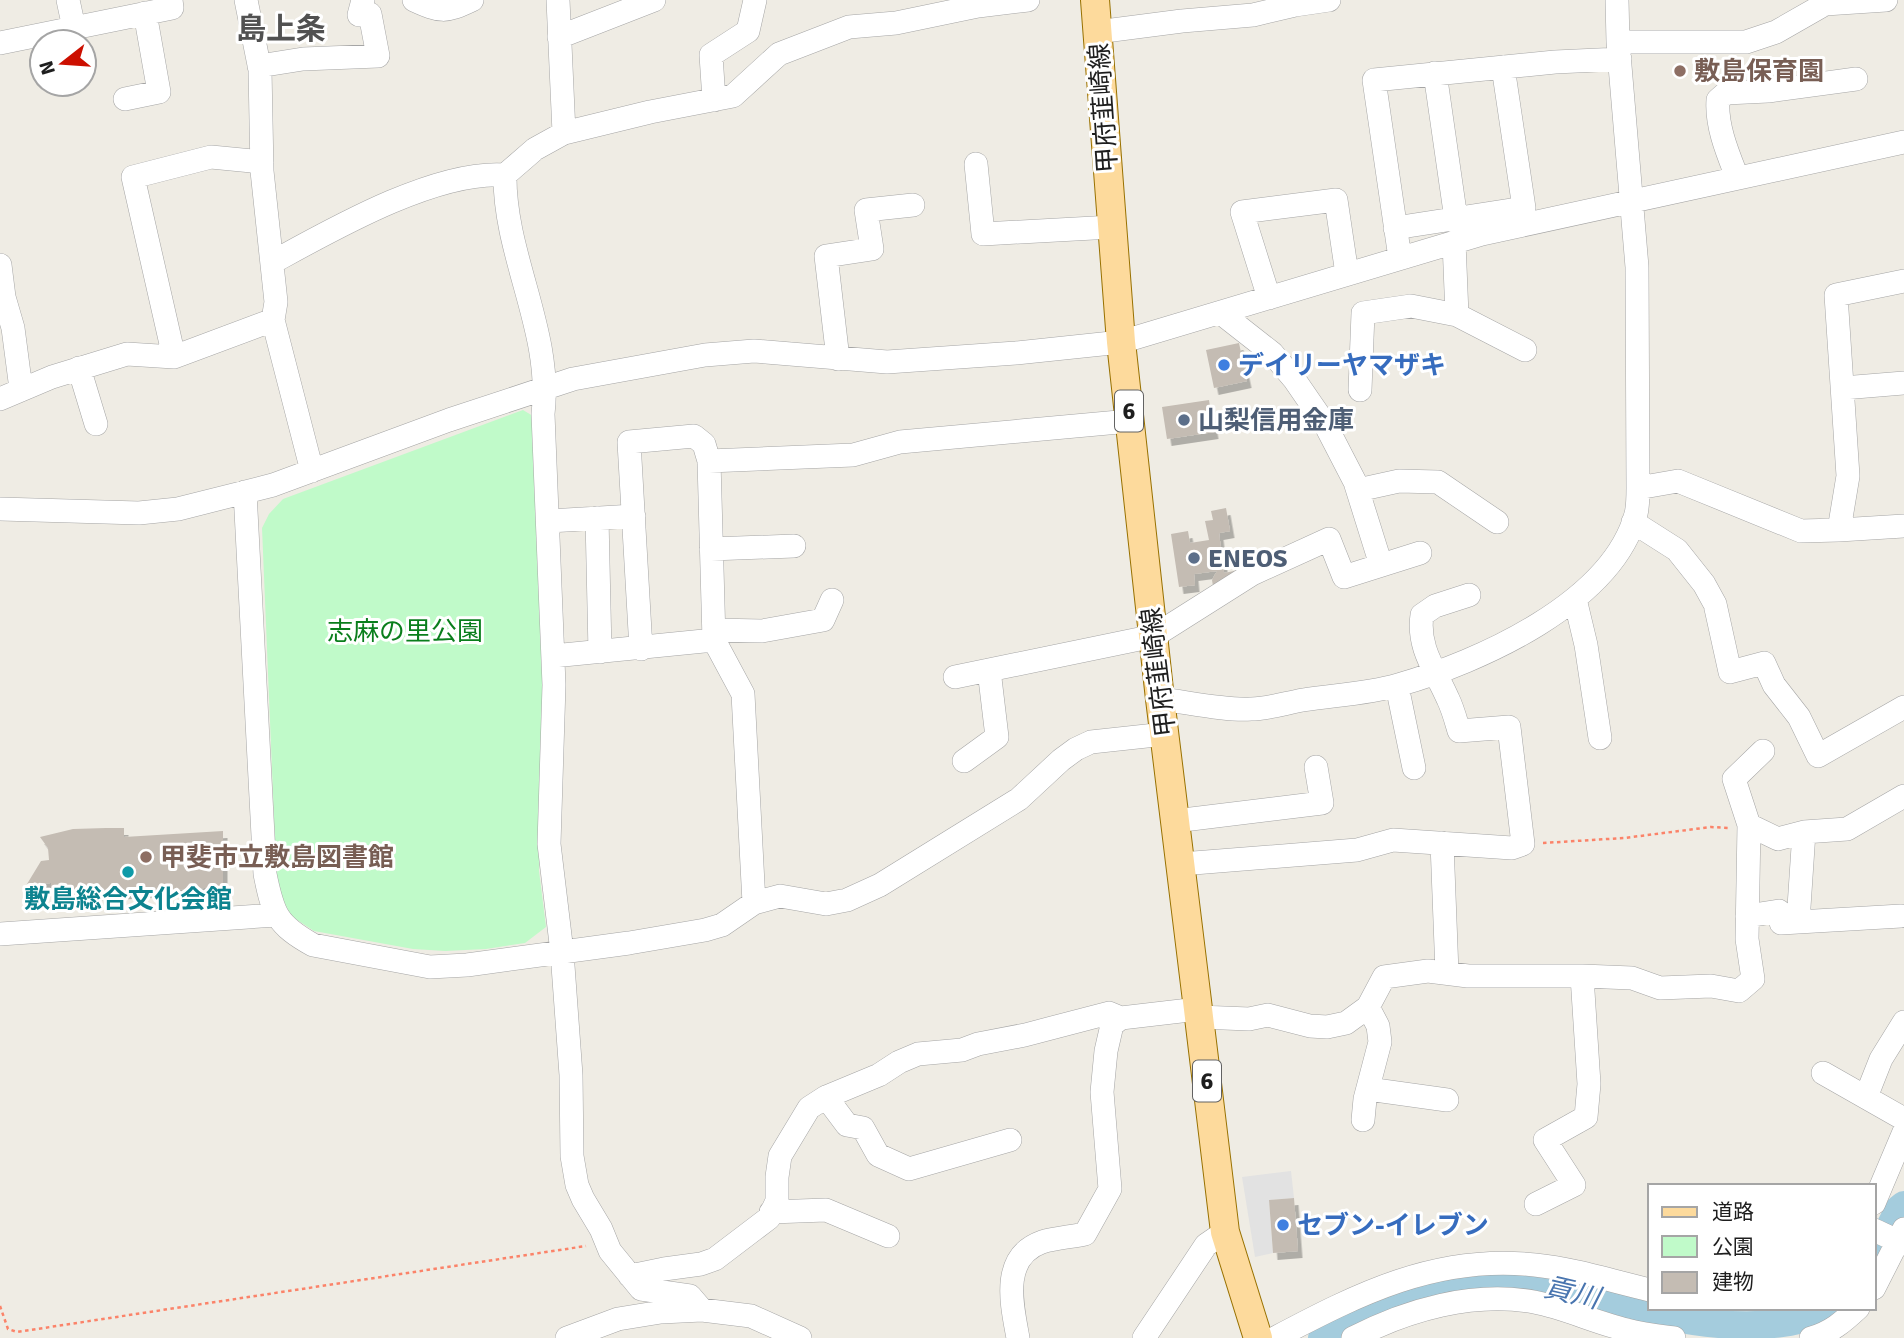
<svg xmlns="http://www.w3.org/2000/svg" width="1904" height="1338" font-family="Signika,'Noto Sans JP',sans-serif">
  <defs>
    <filter id="shadow"><feDropShadow dx="4.5" dy="7" stdDeviation="0" flood-color="#0004"/></filter>
  </defs>
  <rect width="100%" height="100%" fill="#efece4"/>
  <!-- park -->
  <path fill="#c0fac9" d="M523,410L533,416L546,674L539,871L546,927L525,943L486,949L445,951L413,949L314,931L291,916L279,892L276,866L262,528L269,514L283,499Z"/>
  <!-- parking -->
  <path fill="#e2e2e2" d="M1291,1171L1294,1198L1269,1200L1273,1253L1255,1257L1242,1177Z"/>
  <g fill="none" stroke-linecap="round" stroke-linejoin="round">
    <!-- river -->
    <path stroke="#a4ccdd" stroke-width="28" d="M1874,1258L1899,1209L1904,1205
      M1322,1338C1340,1327 1358,1313 1377,1305C1433,1281 1516,1274 1576,1289C1588,1293 1599,1298 1611,1302C1666,1319 1732,1331 1790,1322C1803,1320 1817,1313 1830,1308"/>
  </g>
  <!-- building -->
  <path fill="#c4bcb3" filter="url(#shadow)" d="M1239,343L1247,381L1214,388L1206,350Z
    M1209,400L1214,432L1167,439L1162,407Z
    M1226,508L1230,531L1219,533L1224,573L1234,571L1236,582L1214,592L1212,580L1217,571L1194,574L1195,585L1179,587L1171,534L1188,531L1190,543L1209,540L1205,521L1213,520L1211,511Z
    M106,828H124V837L223,831V887L53,896L51,883L27,884L41,861L49,860L48,848L40,837L73,829Z
    M1294,1198L1298,1251L1273,1253L1269,1200Z"/>
  <g fill="none" stroke-linecap="round" stroke-linejoin="round">
    <defs>
      <path id="minor" d="M68,0L74,28
        M414,0C440,12 445,13 472,0
        M558,0L564,133
        M1097,32L1182,21L1253,15L1295,5L1329,0
        M559,37L654,0
        M1618,42H1746L1776,32L1825,4L1886,0
        M0,43L172,8L171,0
        M259,66L303,59L378,56L370,14L359,15L363,0
        M1435,73L1456,219
        M125,99L159,92L145,13
        M714,100L711,55L748,31L755,0
        M976,164L983,234L1112,227
        M1737,177C1728,154 1716,126 1718,100L1726,93L1768,91L1856,79
        M1395,228L1524,208L1503,67
        M1454,242L1457,315L1525,350
        M1400,258L1374,80L1555,62L1620,59
        M273,262C333,229 436,170 505,175
        M0,265L4,297L13,328L21,389
        M1269,298L1242,212L1336,200L1347,274
        M1221,313L1272,353L1294,379L1325,424L1355,482L1381,565
        M273,320L312,471
        M174,357L133,177L211,157L262,162
        M838,359L826,256L872,249L866,210L913,205
        M79,368L96,424
        M1843,388L1904,383
        M1360,390L1363,313L1411,306L1457,315
        M0,399L52,377L127,354L174,357L273,320L276,302L262,171L260,70L246,0
        M709,461L853,455L900,442L1130,421
        M1638,488L1678,481L1801,531L1839,530L1848,476L1836,295L1904,281
        M1358,490L1399,481L1438,482L1497,522
        M245,492L265,874C273,914 277,925 313,945L430,967L467,965L629,943L705,930L722,925L754,903L780,896L826,904L847,900L880,885L1019,799L1061,760L1076,749L1091,742L1165,734
        M0,509L139,513L178,509L273,485L449,420L573,379L705,355L754,351L887,362L1016,353L1121,342L1482,234L1904,142
        M597,518L600,652
        M549,521L634,516
        M1633,522L1677,550L1704,584L1715,604L1730,672L1764,663L1774,685L1799,717L1818,756L1904,707
        M1839,530L1904,526
        M711,549L794,546
        M1575,599L1586,645L1600,738
        M714,630L762,631L823,620L832,600
        M641,649L629,442L694,436L704,444L709,461L714,640L743,694L754,903
        M553,656L714,640
        M955,677L1154,636L1252,574L1329,539L1344,577L1420,553
        M1397,686L1414,768
        M1160,699C1186,702 1226,711 1251,709C1268,709 1286,703 1303,700C1335,695 1367,694 1398,685C1479,662 1612,603 1636,514C1638,506 1638,496 1638,488L1637,267L1618,42L1617,0
        M964,761L997,737L989,670
        M1175,821L1322,803L1316,767
        M1749,825L1778,839L1804,832
        M1442,843L1447,973
        M1181,864L1357,850L1393,840L1512,848L1523,844L1509,727L1459,731C1456,721 1453,709 1448,699C1436,671 1417,648 1422,615L1435,606L1469,595
        M1747,916L1779,911L1781,923L1901,916
        M1798,922L1804,832L1847,829L1904,796
        M0,934L276,915
        M1199,1017L1249,1019L1268,1015L1310,1026L1327,1027L1346,1023L1368,1007L1384,977L1428,971L1468,976H1582L1632,978L1660,988L1711,986L1739,991L1753,979L1747,939L1749,825L1734,779L1763,751
        M1823,1073L1904,1119
        M1368,1089L1447,1100
        M826,1097L847,1125L863,1128L878,1155L909,1169L1010,1140
        M1866,1097L1881,1059L1904,1022
        M1363,1120L1365,1099L1380,1042L1378,1026L1368,1007
        M1874,1203L1904,1132
        M1536,1204L1574,1185L1545,1140L1586,1117L1589,1084L1582,976
        M771,1212L826,1210L888,1236
        M1874,1230L1904,1244
        M630,1276L664,1269L701,1264L715,1259L769,1218L777,1201V1177L780,1156L809,1108L826,1097L879,1075L899,1062L918,1054L962,1050L978,1044L1025,1035L1109,1013L1121,1018
        M1874,1288L1904,1229
        M702,1310L690,1296L641,1289L610,1251L601,1229L583,1199L577,1185L572,1156L571,1075L562,952L549,844L554,685L543,414C553,332 504,256 505,175L535,149L564,133L650,112L733,96L779,54L849,27L896,23L978,6L1028,0
        M567,1338L618,1319L661,1312L702,1310L751,1316L800,1338
        M1018,1338C1012,1305 1000,1257 1042,1242C1055,1238 1071,1237 1085,1234L1110,1189L1102,1092L1106,1051L1112,1025L1121,1018L1198,1009
        M1144,1338L1206,1245L1225,1232
        M1275,1338C1358,1294 1437,1254 1535,1265C1574,1269 1612,1281 1650,1290
        M1353,1338C1407,1310 1473,1291 1534,1302C1566,1308 1596,1323 1627,1330C1642,1334 1659,1336 1674,1338
        M1811,1338C1830,1333 1843,1322 1858,1308"/>
      <path id="major" d="M1095,0L1121,342L1160,699L1198,1009L1225,1232L1258,1338"/>
    </defs>
    <!-- minor casing -->
    <use href="#minor" stroke="#a5a5a5" stroke-width="24"/>
    <!-- major casing -->
    <use href="#major" stroke="#987100" stroke-width="30"/>
    <!-- path -->
    <path stroke="#fb8369" stroke-width="2.5" stroke-dasharray="3.5 3.5" stroke-linecap="butt" d="M1543,843L1624,838L1711,827L1728,828
      M0,1306L8,1329L17,1332L586,1246"/>
    <!-- minor -->
    <use href="#minor" stroke="#fff" stroke-width="23"/>
    <!-- major -->
    <use href="#major" stroke="#fdda9c" stroke-width="28"/>
  </g>
  <!-- markers -->
  <g fill="#8d6e63" stroke="#fff" stroke-width="2.5">
    <circle cx="1680" cy="71" r="7"/>
    <circle cx="146" cy="857" r="7"/>
  </g>
  <g fill="#3f7fe0" stroke="#fff" stroke-width="2.5">
    <circle cx="1224" cy="365" r="7"/>
    <circle cx="1283" cy="1225" r="7"/>
  </g>
  <g fill="#5c6f8a" stroke="#fff" stroke-width="2.5">
    <circle cx="1184" cy="420" r="7"/>
    <circle cx="1194" cy="558" r="7"/>
  </g>
  <circle fill="#0f9aa8" stroke="#fff" stroke-width="2.5" cx="128" cy="872" r="7"/>
  <g text-anchor="middle" stroke-width="6" stroke-linejoin="round" paint-order="stroke">
    <!-- shield labels -->
    <g fill="#fff" stroke="#626262" stroke-width="2">
      <rect x="1115" y="390.5" width="28" height="41" rx="5"/>
      <rect x="1193" y="1060.5" width="28" height="41" rx="5"/>
    </g>
    <g font-size="24" font-weight="bold" fill="#1e1e1e">
      <text x="1129" y="419">6</text>
      <text x="1207" y="1089">6</text>
    </g>
    <!-- education labels -->
    <g font-size="26" font-weight="bold" fill="#785e54" stroke="#fff" text-anchor="start">
      <text x="1694" y="80">敷島保育園</text>
      <text x="160" y="866">甲斐市立敷島図書館</text>
    </g>
    <!-- street labels -->
    <g font-size="26" fill="#1e1e1e" stroke="#fff">
      <text transform="translate(1103 108) rotate(-94)" y="9">甲府韮崎線</text>
      <text transform="translate(1158 672) rotate(-97)" y="9">甲府韮崎線</text>
    </g>
    <!-- shop labels -->
    <g font-size="26" font-weight="bold" fill="#366cbe" stroke="#fff" text-anchor="start">
      <text x="1238" y="374">デイリーヤマザキ</text>
      <text x="1297" y="1234">セブン-イレブン</text>
    </g>
    <!-- service labels -->
    <g font-size="26" font-weight="bold" fill="#4e5e75" stroke="#fff" text-anchor="start">
      <text x="1198" y="429">山梨信用金庫</text>
      <text x="1208" y="567">ENEOS</text>
    </g>
    <!-- park labels -->
    <g font-size="26" fill="#0a7e1c" stroke="#fff">
      <text x="405" y="640">志麻の里公園</text>
    </g>
    <!-- culture labels -->
    <g font-size="26" font-weight="bold" fill="#0d838f" stroke="#fff">
      <text x="128" y="908">敷島総合文化会館</text>
    </g>
    <!-- water labels -->
    <g font-size="28" font-style="italic" fill="#4975af" stroke="#fff">
      <text transform="translate(1572 1292) rotate(13)" y="10">貢川</text>
    </g>
    <!-- quarter labels -->
    <g font-size="30" font-weight="bold" fill="#515151" stroke="#fff">
      <text x="281" y="39">島上条</text>
    </g>
  </g>
  <!-- legend -->
  <rect x="1648" y="1184" width="228" height="126" fill="#ffffff" stroke="#a5a5a5" stroke-width="2"/>
  <rect x="1662" y="1207" width="35" height="10" fill="#fdda9c" stroke="#a5a5a5" stroke-width="2"/>
  <text x="1712" y="1219" font-size="21" fill="#1e1e1e">道路</text>
  <rect x="1662" y="1236" width="35" height="21" fill="#c0fac9" stroke="#a5a5a5" stroke-width="2"/>
  <text x="1712" y="1254" font-size="21" fill="#1e1e1e">公園</text>
  <rect x="1662" y="1272" width="35" height="21" fill="#c4bcb3" stroke="#a5a5a5" stroke-width="2"/>
  <text x="1712" y="1289" font-size="21" fill="#1e1e1e">建物</text>
  <!-- north arrow -->
  <g transform="translate(63 63) rotate(253)"><circle r="33" fill="#ffffff" stroke="#a5a5a5" stroke-width="2"/>
  <path d="M0-5L12 26L0 18L-12 26Z" fill="#cc0f00"/>
  <text y="-10" font-size="19" font-weight="bold" text-anchor="middle" fill="#1e1e1e">N</text>
  </g>
</svg>
